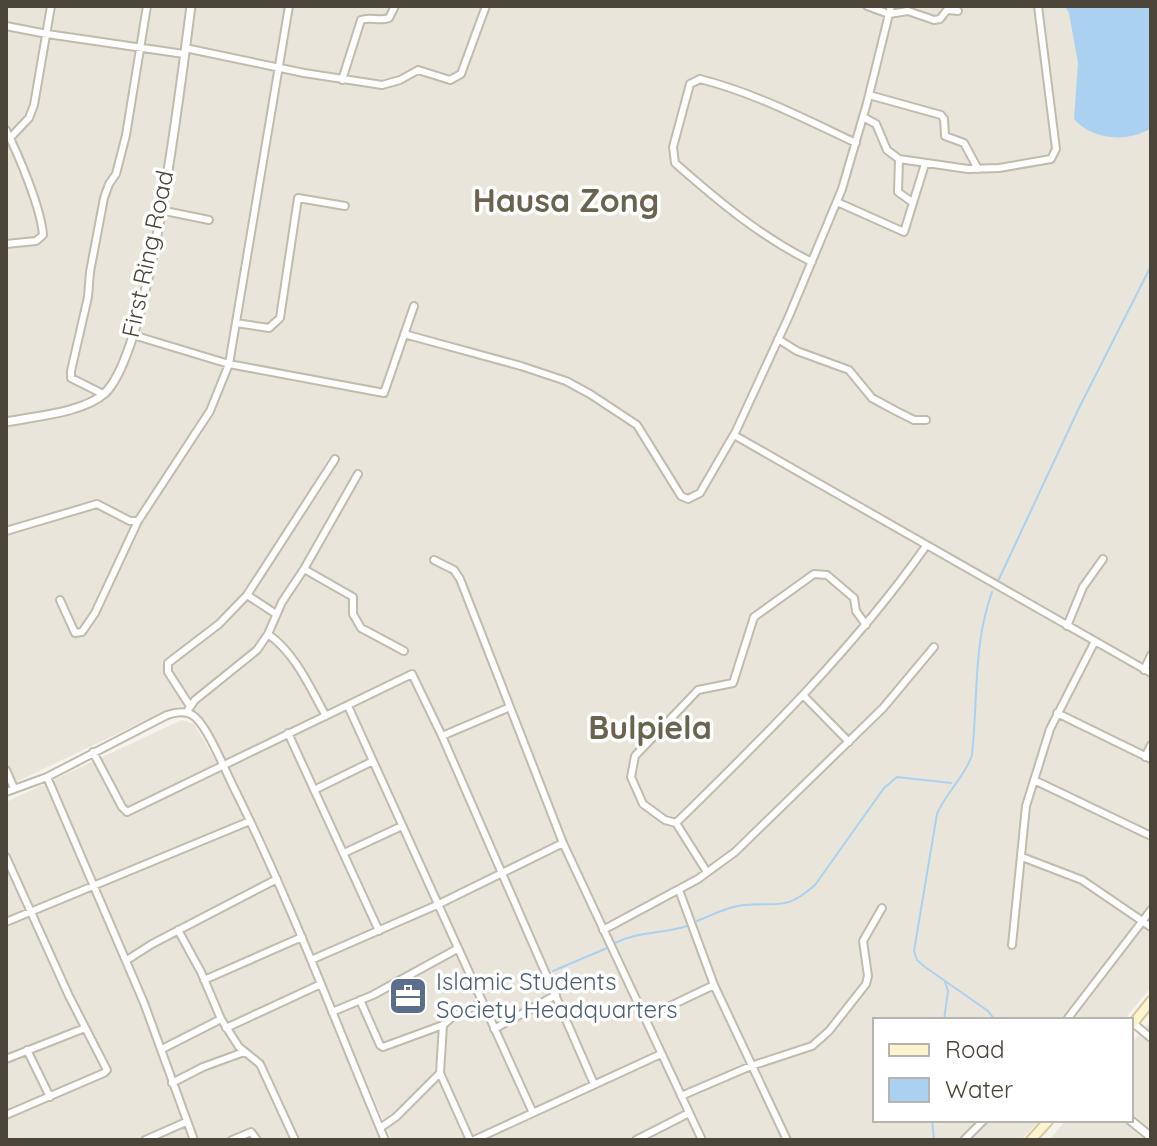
<svg xmlns="http://www.w3.org/2000/svg" width="1157" height="1146" font-family="Quicksand,sans-serif">
  <rect width="100%" height="100%" fill="#f5f3ec"/>
  <!-- residential -->
  <path fill="#e9e5da" d="M6,6H1151V987L1124,1020H875V1120H1040L1021,1140H392L253,821L202,719L181,706L171,708L16,782L6,760Z
    M182,720L194,724L225,777L281,889L383,1140H6V802Z
    M1151,1020V1140H1049L1066,1120H1131V1044Z"/>
  <!-- water -->
  <path fill="#aad1ef" d="M1065,6H1151V128C1128,143 1092,140 1074,119L1078,63L1069,13Z"/>
  <g fill="none" stroke-linecap="round" stroke-linejoin="round">
    <!-- stream -->
    <path stroke="#aad1ef" stroke-width="2" d="M998,581L1079,408L1151,266
      M992,592C973,644 978,700 972,755C965,777 946,792 937,814L914,951L917,960L925,967L988,1011L995,1020
      M697,921C712,915 729,906 745,905C781,902 785,911 815,885L884,788L897,777L951,783
      M615,943C638,931 662,934 687,926
      M553,971L607,948
      M944,1020L948,991L945,982
      M932,1120L934,1140"/>
    <defs>
      <path id="minor" d="M867,6L889,14L908,11L934,20L940,19L947,10L958,11
        M6,26L47,34L184,54
        M185,48L304,73L382,85L400,80L418,70L450,80L461,74L486,6
        M342,80L361,20C371,16 379,22 389,18L395,6
        M869,95L941,115L944,119L945,136L964,143L978,169
        M863,117L876,124L887,150L899,159L968,169L999,168L1051,159L1056,149L1038,6
        M6,130C19,156 41,208 43,235L36,241L6,244
        M10,138L29,118L34,105L51,6
        M899,159L898,192L912,202
        M837,202L904,232L925,164
        M160,210L209,220
        M812,262C761,237 717,200 675,163L673,147L690,84L700,79C755,93 805,119 856,143
        M236,323L269,328L280,318L298,198L345,206
        M404,334L521,366L566,381L590,394L637,425L681,496L688,499L700,493L736,431L789,316L842,189L867,103L891,6
        M133,335L229,364L384,393L414,306
        M778,339L797,351L849,370L872,398L896,411L914,420H926
        M103,394L71,378V371L88,297L90,272L104,198L109,184L116,174L126,135L147,6
        M734,435L1151,673
        M6,531L97,504L130,521H138L210,411L229,364L289,6
        M434,560L454,570L460,579L510,707L442,736
        M304,569L353,597V614L361,628L404,651
        M247,595L276,614
        M60,600L75,633L82,632L95,613L138,521
        M1067,626L1083,587L1103,559
        M268,634C296,654 310,688 326,716
        M1144,670L1151,655
        M803,695L849,742
        M190,706L168,672V663L219,624L247,595L335,459
        M348,706L533,1113
        M510,707L563,843L702,1140
        M188,710L195,700L257,650L268,634L282,602L304,569L358,474
        M1057,713L1151,759
        M288,733L379,931
        M93,752L122,807L127,812L412,674L442,736L594,1084
        M1145,757L1151,745
        M6,770L14,788
        M47,777L144,1003L194,1140
        M1034,780L1151,836
        M314,790L373,761
        M6,792L47,777L167,715C176,712 187,710 195,717C209,729 227,775 236,792C292,905 336,1024 385,1140
        M676,823C765,736 854,648 926,546
        M344,853L402,826
        M6,857L69,996L107,1070L104,1073L6,1115
        M1022,857L1082,880L1151,927
        M707,872L676,823L665,820L643,804L631,777L635,756L698,690L733,683L754,617L814,574L827,575L854,598L856,611L866,625
        M679,890L714,985L787,1140
        M6,922L250,821
        M178,930L201,972L221,1019L239,1047L260,1064L295,1140
        M603,930L698,879L735,852L883,708L934,647
        M1012,945L1026,806L1050,729L1094,643
        M127,960L152,944L277,879
        M311,960L437,905L563,843
        M204,980L302,937
        M360,1000L380,1045L383,1047L443,1025
        M332,1012L373,995L457,949
        M645,1018L714,985
        M1068,1018L1151,910
        M1133,1023L1151,1038
        M226,1028L321,984
        M494,1029L556,995
        M162,1049L221,1019
        M27,1050L50,1097
        M6,1059L85,1028
        M172,1083L203,1067L244,1052
        M681,1096L751,1066L812,1046L829,1031L866,984L868,976L863,941L882,908
        M380,1128L396,1117L440,1073
        M145,1140L186,1122
        M232,1140L251,1132L257,1140
        M470,1140L440,1073L443,1025L455,1015L482,1003
        M474,1140L661,1054
        M636,1140L689,1113
        M964,1140L984,1120"/>
      <path id="tertiary" d="M6,422C35,416 83,413 105,393C151,349 181,79 191,6
        M1130,1120L1151,1137"/>
      <path id="secondary" d="M1131,1026L1151,1001
        M1031,1140L1049,1120"/>
    </defs>
    <!-- minor casing -->
    <use href="#minor" stroke="#c1bbae" stroke-width="10"/>
    <!-- tertiary casing -->
    <use href="#tertiary" stroke="#c1bbae" stroke-width="11"/>
    <!-- secondary casing -->
    <use href="#secondary" stroke="#d4c89c" stroke-width="12"/>
    <!-- minor -->
    <use href="#minor" stroke="#fff" stroke-width="6"/>
    <!-- tertiary -->
    <use href="#tertiary" stroke="#fff" stroke-width="7"/>
    <!-- secondary -->
    <use href="#secondary" stroke="#fdf3ce" stroke-width="8"/>
  </g>
  <!-- icons -->
  <defs>
    <symbol id="office-square" viewBox="-11 -11 22 22"><rect x="-9" y="-9" width="18" height="18" rx="4" fill="#5c6f8a" stroke="#fff"/><path d="M-6-3h4V-5.5h4V-3h4V5H-6ZM-1-4.5V-3h2v-1.5ZM-6 0V1H6V0Z" fill="#fff"/></symbol>
  </defs>
  <g fill-rule="evenodd">
    <use href="#office-square" x="386" y="974" width="44" height="44"/>
  </g>
  <g text-anchor="middle" stroke-width="7" stroke-linejoin="round" paint-order="stroke">
    <!-- street labels -->
    <g font-size="24" fill="#4a4439" stroke="#fff">
      <text transform="translate(148 254) rotate(-78)" y="8">First Ring Road</text>
    </g>
    <!-- service labels -->
    <g font-size="24" fill="#4e5e75" stroke="#fff" text-anchor="start">
      <text x="436" y="990">Islamic Students<tspan x="436" dy="28">Society Headquarters</tspan></text>
    </g>
    <!-- district labels -->
    <g font-size="32" font-weight="bold" fill="#6c6250" stroke="#fff">
      <text x="566" y="212">Hausa Zong</text>
      <text x="650" y="739">Bulpiela</text>
    </g>
  </g>
  <!-- border -->
  <rect width="1157" height="1146" fill="none" stroke="#4a4439" stroke-width="16"/>
  <!-- legend -->
  <rect x="873" y="1018" width="260" height="104" fill="#ffffff" stroke="#b7b4b0" stroke-width="2"/>
  <rect x="889" y="1044" width="40" height="12" fill="#fdf3ce" stroke="#b7b4b0" stroke-width="2"/>
  <text x="945" y="1058" font-size="24" fill="#4a4439">Road</text>
  <rect x="889" y="1078" width="40" height="24" fill="#aad1ef" stroke="#b7b4b0" stroke-width="2"/>
  <text x="945" y="1098" font-size="24" fill="#4a4439">Water</text>
</svg>
